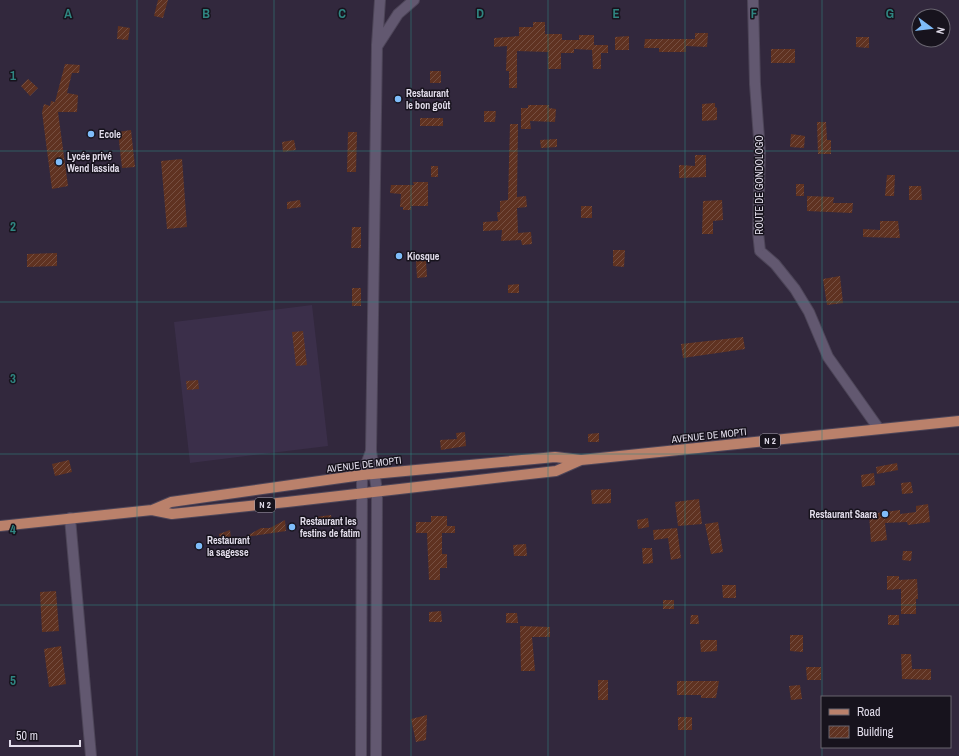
<svg xmlns="http://www.w3.org/2000/svg" width="959" height="756" font-family="'Archivo Narrow',sans-serif">
  <defs>
    <pattern id="building-hatch" width="6" height="6" patternUnits="userSpaceOnUse"><rect width="6" height="6" fill="#5f3221"/><path d="M-1 1l2-2M0 6l6-6M5 7l2-2" fill="none" stroke="#764f41"/></pattern>
  </defs>
  <rect width="100%" height="100%" fill="#32283d"/>
  <!-- built -->
  <path fill="#3b2f4a" d="M312,305L328,446L190,463L174,322Z"/>
  <!-- building -->
  <path fill="url(#building-hatch)" d="M158,0H168L163,18L154,16Z
    M533,22H545V34H562V40H579V35H594V45H608V53H601V69H593L592,50L574,49V53H561V69H548V52L517,51V88H509V71H506L507,46L494,47V38L519,36V27H533Z
    M118,26L130,28L128,40L117,39Z
    M695,33H708L707,47L686,46V52H659V48H644L645,39H695Z
    M629,36V50H615V37Z
    M856,37H869V48L856,47Z
    M771,49H795V63H771Z
    M65,64L80,65L79,73H72L67,93L78,95L77,112H58L68,186L52,189L42,112L44,104L50,106L51,101L55,102Z
    M430,71H441V83H430Z
    M28,79L38,88L30,96L21,86Z
    M715,103V107L717,108V120L702,121V104Z
    M528,105H549V108L556,109L555,122L530,121L531,129H521V108H528Z
    M484,111H496L495,122H484Z
    M420,118H443V126H420Z
    M817,122H826L827,140H831V154H818Z
    M510,124H518L517,197L526,196L527,207L517,208L518,233L531,232L532,244L522,245L521,240L501,241L502,230L483,231V222L498,221L497,212H500V201L508,200Z
    M131,130L135,167L122,168L118,132Z
    M348,132H357L356,172H347Z
    M791,134L805,136L804,148L790,147Z
    M557,139V147L541,148L540,140Z
    M294,140L296,150L283,152L282,142Z
    M695,155H706V177L679,178V165L695,166Z
    M182,159L187,227L167,229L161,161Z
    M431,166H438V177H431Z
    M887,175H895L894,196H885Z
    M413,182H428V206H411V210H403V207H400L401,194L390,193L391,185H414Z
    M796,184H804V196H796Z
    M909,186H921L922,200H909Z
    M807,196L834,197L833,203H853L852,213L807,211Z
    M300,200L301,207L287,209V202Z
    M722,200L723,220L713,221V234H702L703,201Z
    M581,206H592V218H581Z
    M880,221H898L900,238L863,237V229L880,230Z
    M352,227H361V248H351Z
    M613,250H625L624,267L613,266Z
    M57,253V266L27,267V254Z
    M416,261H426L427,277L417,278Z
    M840,276L843,303L827,305L823,279Z
    M519,284V293H508V285Z
    M352,288H361V306H352Z
    M303,331L307,365L296,366L292,332Z
    M743,337L745,349L683,358L681,344Z
    M198,380L199,389L187,390L186,381Z
    M465,432L466,446L441,450L440,440L457,439L456,433Z
    M599,433V442H588V434Z
    M69,460L72,472L55,476L52,464Z
    M897,463L898,470L877,474L876,467Z
    M874,473L875,485L862,487L861,475Z
    M911,482L913,493L902,494L901,483Z
    M611,489V503L592,504L591,490Z
    M699,499L702,524L678,526L675,502Z
    M928,504L930,522L908,525L907,522L885,523L887,540L871,542L869,514L900,510V514L916,512V506Z
    M331,515L332,523L318,526L316,517Z
    M431,516H447V526H455V533H442V554H447V568H440V580H429L427,533H416V522H431Z
    M648,518L649,527L638,529L637,520Z
    M285,520L286,531L245,537L261,528H270Z
    M718,522L723,552L711,554L705,524Z
    M677,528L681,558L671,560L668,538L654,540L653,530Z
    M230,530L231,539L220,540L219,534Z
    M526,544L527,556H514L513,545Z
    M642,548H652L653,563L643,564Z
    M903,551H912L911,561L902,560Z
    M887,576H899V580L917,579L918,599H916V614H901V589L887,590Z
    M722,585H736V598H723Z
    M56,591L59,631L42,632L40,592Z
    M663,600H674V609H663Z
    M441,611L442,622H429V612Z
    M506,613H517L518,623H506Z
    M691,615H698L699,624H690Z
    M888,615H899V625H888Z
    M520,626L550,627V637H532L535,671H521Z
    M790,635H803V652L790,651Z
    M700,640H717V651L701,652Z
    M61,646L66,684L49,687L44,649Z
    M901,654H911L912,669H931V680L902,679Z
    M806,667H821V680H807Z
    M598,680H608V700H598Z
    M677,681H719L716,698H701V695H677Z
    M800,685L802,699L791,700L789,686Z
    M427,715L426,740L416,742L411,719Z
    M678,717H692V730H678Z"/>
  <g fill="none" stroke-linecap="round" stroke-linejoin="round">
    <defs>
      <path id="street" d="M753,0L755,84L760,152L758,232L760,251L775,264L795,289L809,312L828,357L879,429
        M378,45L398,14L414,0
        M70,518L91,756
        M361,756L362,475L371,451
        M376,756L377,491L371,451L377,45L380,0"/>
      <path id="primary" d="M152,510L171,502L362,475L555,457L581,460L959,421
        M0,526L152,510L172,514L287,502L556,471L581,460"/>
    </defs>
    <!-- street casing -->
    <use href="#street" stroke="#4d4558" stroke-width="12"/>
    <!-- primary casing -->
    <use href="#primary" stroke="#4d4558" stroke-width="12"/>
    <!-- street -->
    <use href="#street" stroke="#625870" stroke-width="10"/>
    <!-- primary -->
    <use href="#primary" stroke="#ba816b" stroke-width="10"/>
  </g>
  <!-- grid -->
  <path fill="none" stroke="#2f8581" stroke-width="1" stroke-opacity="0.55" d="M137,0V756M274,0V756M411,0V756M548,0V756M685,0V756M822,0V697M0,151H959M0,302H959M0,454H959M0,605H959M822,697V747M822,747V756"/>
  <!-- markers -->
  <g fill="#7fbdfa" stroke="#17131d" stroke-width="1.5">
    <circle cx="398" cy="99" r="4"/>
    <circle cx="91" cy="134" r="4"/>
    <circle cx="59" cy="162" r="4"/>
    <circle cx="399" cy="256" r="4"/>
    <circle cx="885" cy="514" r="4"/>
    <circle cx="292" cy="527" r="4"/>
    <circle cx="199" cy="546" r="4"/>
  </g>
  <g text-anchor="middle" stroke-width="3" stroke-linejoin="round" paint-order="stroke">
    <!-- shield labels -->
    <g fill="#17131d" stroke="#a5a0ad" stroke-width="1">
      <rect x="760" y="434" width="20" height="14" rx="3"/>
      <rect x="255" y="498" width="20" height="14" rx="3"/>
    </g>
    <g font-size="9" font-weight="bold" fill="#e2ddeb">
      <text x="770" y="444">N 2</text>
      <text x="265" y="508">N 2</text>
    </g>
    <!-- poi labels -->
    <g font-size="10" font-weight="bold" fill="#e2ddeb" stroke="#17131d" text-anchor="start">
      <text x="406" y="97">Restaurant<tspan x="406" dy="12">le bon goût</tspan></text>
      <text x="99" y="138">Ecole</text>
      <text x="67" y="160">Lycée privé<tspan x="67" dy="12">Wend lassida</tspan></text>
      <text x="407" y="260">Kiosque</text>
      <text x="877" y="518" text-anchor="end">Restaurant Saara</text>
      <text x="300" y="525">Restaurant les<tspan x="300" dy="12">festins de fatim</tspan></text>
      <text x="207" y="544">Restaurant<tspan x="207" dy="12">la sagesse</tspan></text>
    </g>
    <!-- street labels -->
    <g font-size="10" fill="#e2ddeb" stroke="#17131d">
      <text transform="translate(759 185) rotate(-90)" y="4">ROUTE DE GONDOLOGO</text>
      <text transform="translate(709 435) rotate(-6)" y="4">AVENUE DE MOPTI</text>
      <text transform="translate(364 464) rotate(-7)" y="4">AVENUE DE MOPTI</text>
    </g>
  </g>
  <g font-size="13" text-anchor="middle" font-weight="bold" fill="#2f8581" stroke="#17131d" stroke-width="3" stroke-linejoin="round" paint-order="stroke">
    <text x="68" y="18">A</text>
    <text x="206" y="18">B</text>
    <text x="342" y="18">C</text>
    <text x="480" y="18">D</text>
    <text x="616" y="18">E</text>
    <text x="754" y="18">F</text>
    <text x="890" y="18">G</text>
    <text x="13" y="80">1</text>
    <text x="13" y="231">2</text>
    <text x="13" y="383">3</text>
    <text x="13" y="534">4</text>
    <text x="13" y="685">5</text>
  </g>
  <!-- legend -->
  <rect x="821" y="696" width="130" height="52" fill="#17131d" stroke="#68646f"/>
  <rect x="829" y="709" width="20" height="6" fill="#ba816b" stroke="#68646f"/>
  <text x="857" y="716" font-size="12" fill="#e2ddeb">Road</text>
  <rect x="829" y="726" width="20" height="12" fill="url(#building-hatch)" stroke="#68646f"/>
  <text x="857" y="736" font-size="12" fill="#e2ddeb">Building</text>
  <!-- north arrow -->
  <g transform="translate(931 28) rotate(105)"><circle r="19" fill="#17131d" stroke="#68646f"/>
  <path d="M0-3L7 15L0 10L-7 15Z" fill="#7fbdfa"/>
  <text y="-6" font-size="11" font-weight="bold" text-anchor="middle" fill="#e2ddeb">N</text>
  </g>
  <!-- scale -->
  <path d="M10 740v6h70v-6" fill="none" stroke="#e2ddeb" stroke-width="2"/>
  <text x="16" y="740" font-size="12" fill="#e2ddeb" stroke="#17131d" stroke-width="3" paint-order="stroke">50 m</text>
</svg>
